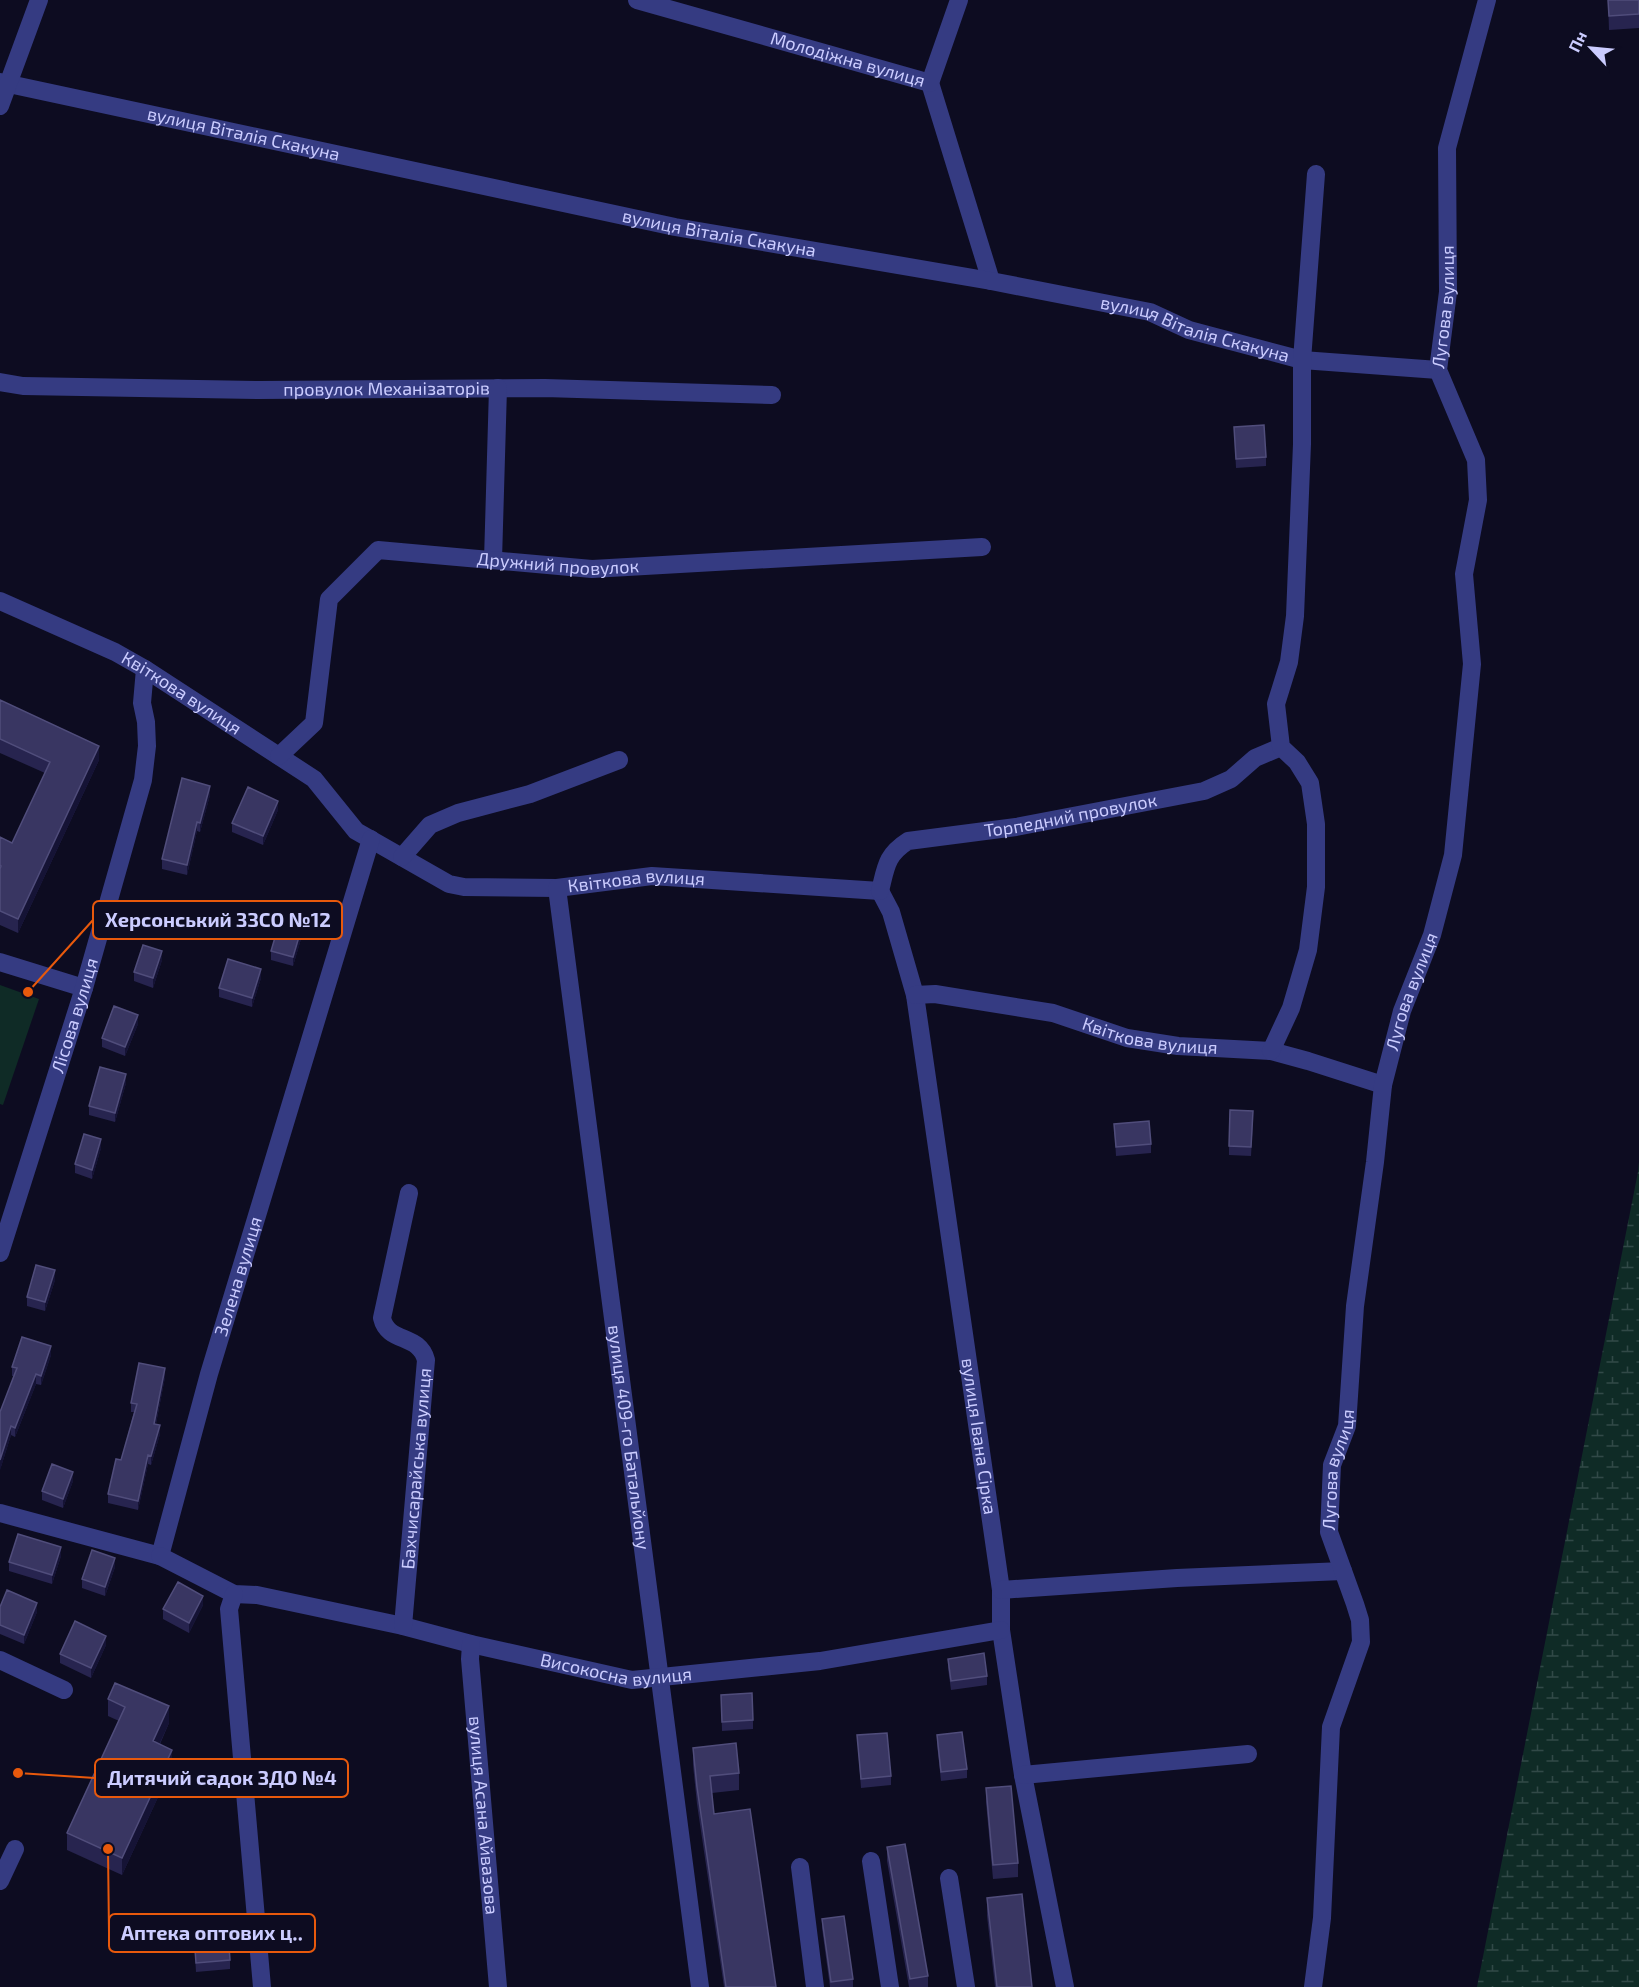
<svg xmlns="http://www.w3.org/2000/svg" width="1639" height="1987" font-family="'Exo 2',sans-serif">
  <defs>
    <pattern id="wetland-marsh" width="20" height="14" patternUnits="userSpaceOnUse" patternTransform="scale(1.5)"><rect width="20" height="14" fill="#0f2b26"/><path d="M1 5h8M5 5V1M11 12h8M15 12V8" fill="none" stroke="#314947"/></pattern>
  </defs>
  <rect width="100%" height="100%" fill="#0d0c21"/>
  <!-- wetland -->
  <path fill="url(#wetland-marsh)" d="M1639,1162V1987H1477L1638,1172Z"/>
  <!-- garden -->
  <path fill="#0f2b26" d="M0,985L39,999L3,1105L0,1104Z"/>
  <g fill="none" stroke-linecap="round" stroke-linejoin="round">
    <!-- minor -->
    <g stroke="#353b82" stroke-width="18">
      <path id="s1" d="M637,0L930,83L991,281"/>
      <path id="s2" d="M0,82L675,227L991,281L1150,312L1189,330L1302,360L1438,370"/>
      <path d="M930,83L959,0"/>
      <path d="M0,106L39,0"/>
      <path id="s3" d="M0,382L23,386L259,390L545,388L772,395"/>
      <path d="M493,560L498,388"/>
      <path id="s4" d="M0,601L115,652L145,669L314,779L356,831L449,884L464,887L557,888L652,876L880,891"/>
      <path id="s5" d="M279,756L314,723L329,599L378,550L592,569L982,547"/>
      <path d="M402,857L430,825L458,813L530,794L619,760"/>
      <path id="s6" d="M557,888L700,1987"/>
      <path id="s7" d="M880,891L891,912L915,995L1001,1590V1630L1023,1775L1065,1987"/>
      <path id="s8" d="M880,891C886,867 886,855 908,841L1016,827L1204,791L1231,779L1255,758L1281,747"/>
      <path d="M0,962L84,988"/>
      <path id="s9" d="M915,995L935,994L1053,1013L1127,1038L1178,1046L1271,1051L1308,1061L1383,1085"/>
      <path d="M1271,1051L1291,1008L1308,950L1316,887V824L1310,783L1297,762L1281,747L1276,704L1289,662L1295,616L1302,444V360L1316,174"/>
      <path id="s10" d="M0,1253L84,988L143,780L147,746L146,722L142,703L145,669"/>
      <path id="s11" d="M0,1513L160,1556L209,1374L371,839"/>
      <path id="s12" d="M160,1556L234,1594L257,1595L403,1626L471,1644L632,1680L820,1661L1001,1630"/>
      <path d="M1001,1590L1177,1578L1343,1571"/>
      <path d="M234,1594L229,1609L262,1987"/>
      <path id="s13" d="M403,1626L426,1360C419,1333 388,1344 382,1318L409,1193"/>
      <path id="s14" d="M471,1644L470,1659L498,1987"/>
      <path d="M0,1660L64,1690"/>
      <path d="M1023,1775L1248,1754"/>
      <path d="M871,1861L890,1987"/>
      <path d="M800,1867L815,1987"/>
      <path d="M949,1878L966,1987"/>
      <path d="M0,1881L15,1849"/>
      <path id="s15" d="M1313,1987L1322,1918L1331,1727L1361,1642L1360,1620L1355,1604L1329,1532L1332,1465L1347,1426L1355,1306L1375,1162L1383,1085L1402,1011L1432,935L1453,855L1472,664L1464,574L1478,500L1476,460L1438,370L1448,292L1447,148L1487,0"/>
    </g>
  </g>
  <!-- wall -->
  <path fill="#27244f" d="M1608,0H1639V28L1609,30Z
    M1234,427L1266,457V466L1236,468Z
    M0,700L99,760L18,933L0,925V837L12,843L45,773L0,753Z
    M210,795L200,832L197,831L187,875L162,869V859Z
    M278,810L263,845L232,832V823Z
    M301,939L293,966L271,960V951Z
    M162,960L153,988L134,981V972Z
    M261,978L252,1007L219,997V988Z
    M138,1024L125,1056L102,1047V1038Z
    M126,1083L115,1122L89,1115V1106Z
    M1253,1120L1251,1156L1229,1155V1146Z
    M1114,1124L1151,1144V1153L1116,1156Z
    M101,1148L92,1179L75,1173V1164Z
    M55,1280L45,1311L27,1306V1297Z
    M51,1355L41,1385L36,1384L15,1437L11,1435L0,1470L14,1376H12V1367Z
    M165,1377L156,1424L160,1434L151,1465L148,1464L138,1510L108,1503V1494L121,1460L134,1412H131V1403Z
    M73,1481L63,1508L42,1500V1491Z
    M61,1556L52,1584L9,1571V1562Z
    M115,1567L105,1596L82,1588V1579Z
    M203,1605L189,1633L163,1619V1609Z
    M0,1607L37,1612L24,1644L0,1634Z
    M106,1645L91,1678L60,1663V1654Z
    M948,1659L987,1676V1685L951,1690L948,1668Z
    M721,1695L753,1720V1729L722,1731Z
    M108,1699L169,1723L160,1744L172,1767L122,1875L67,1850V1833L119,1721L108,1716Z
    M857,1735L891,1776V1785L861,1788Z
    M937,1735L967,1769V1778L941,1781L937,1744Z
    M693,1748L739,1773V1790L712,1793L714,1814L776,1987H724L697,1804L693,1765Z
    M986,1788L1018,1863V1877L993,1879L986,1802Z
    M887,1847L928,1976V1987H909L887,1861Z
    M987,1898L1032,1987H995L987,1916Z
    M822,1919L853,1979V1987H830L822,1928Z
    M193,1922L230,1960V1969L196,1972Z"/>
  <!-- shaded-wall -->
  <path fill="#151335" d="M99,746V760L18,933V919Z
    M210,786V795L200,832V823Z
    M278,801V810L263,845V836Z
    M197,822V831L187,875V865Z
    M301,930V939L293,966V957Z
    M162,951V960L153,988V978Z
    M261,969V978L252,1007V998Z
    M138,1015V1024L125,1056V1047Z
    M126,1074V1083L115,1122V1113Z
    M101,1139V1148L92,1179V1170Z
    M55,1270V1280L45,1311V1302Z
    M51,1346V1355L41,1385V1376Z
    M165,1368V1377L154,1433V1424Z
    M36,1374V1384L15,1437V1428Z
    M160,1425V1434L151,1465V1456Z
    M11,1426V1435L0,1470V1460Z
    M148,1455V1464L138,1510V1501Z
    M73,1472V1481L63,1508V1499Z
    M61,1547V1556L52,1584V1575Z
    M115,1558V1567L105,1596V1587Z
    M203,1596V1605L189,1633V1623Z
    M37,1603V1612L24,1644V1635Z
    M106,1636V1645L91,1678V1668Z
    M169,1706V1723L153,1758V1741Z
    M172,1750V1767L122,1875V1858Z"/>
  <!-- building -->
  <path fill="#393662" stroke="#504d7b" stroke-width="1.5" d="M1608,0H1639V14L1609,16Z
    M1264,425L1266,457L1236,459L1234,427Z
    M0,700L99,746L18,919L0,911V869L1,866L0,865V837L12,843L50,762L0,739Z
    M182,778L210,786L200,823L197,822L187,865L162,859Z
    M248,787L278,801L263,836L232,823Z
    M279,924L301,930L293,957L271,951Z
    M143,945L162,951L153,978L134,972Z
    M228,959L261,969L252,998L219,988Z
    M114,1006L138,1015L125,1047L102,1038Z
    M100,1067L126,1074L115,1113L89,1106Z
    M1230,1110L1253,1111L1251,1147L1229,1146Z
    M1149,1121L1151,1144L1116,1147L1114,1124Z
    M84,1134L101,1139L92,1170L75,1164Z
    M36,1265L55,1270L45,1302L27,1297Z
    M22,1337L51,1346L41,1376L36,1374L15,1428L11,1426L0,1460V1412L17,1368L12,1367Z
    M139,1363L165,1368L154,1424L160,1425L151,1456L148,1455L138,1501L108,1494L116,1459L121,1460L137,1404L131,1403Z
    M52,1464L73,1472L63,1499L42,1491Z
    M18,1534L61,1547L52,1575L9,1562Z
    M92,1550L115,1558L105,1587L82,1579Z
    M178,1582L203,1596L189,1623L163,1609Z
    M7,1590L37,1603L24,1635L0,1625V1607Z
    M75,1621L106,1636L91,1668L60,1654Z
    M984,1653L987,1676L951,1681L948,1659Z
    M115,1683L169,1706L153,1741L172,1750L122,1858L67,1833L125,1707L108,1699Z
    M752,1693L753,1720L722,1722L721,1695Z
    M962,1732L967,1769L941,1772L937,1735Z
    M887,1733L891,1776L861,1779L857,1735Z
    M736,1743L739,1773L710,1776L714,1814L750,1809L776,1987H726L697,1787L693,1748Z
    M1011,1786L1018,1863L993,1865L986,1788Z
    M905,1844L928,1976L910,1979L887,1847Z
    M1022,1894L1032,1987H997L987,1898Z
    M844,1916L853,1979L831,1982L822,1919Z
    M227,1920L230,1960L196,1963L193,1922Z"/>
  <g text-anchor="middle" stroke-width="4.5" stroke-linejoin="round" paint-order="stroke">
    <!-- street labels -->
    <g font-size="18" fill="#cbccff" stroke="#0d0c21">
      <text dy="6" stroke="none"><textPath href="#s1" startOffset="219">Молодіжна вулиця</textPath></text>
      <text dy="6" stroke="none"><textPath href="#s2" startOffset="249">вулиця Віталія Скакуна</textPath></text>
      <text dy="6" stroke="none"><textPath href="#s2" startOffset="735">вулиця Віталія Скакуна</textPath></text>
      <text dy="6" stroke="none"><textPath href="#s15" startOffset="1718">Лугова вулиця</textPath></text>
      <text dy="6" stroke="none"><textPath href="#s2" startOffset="1221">вулиця Віталія Скакуна</textPath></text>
      <text dy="6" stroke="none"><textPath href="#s3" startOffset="387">провулок Механізаторів</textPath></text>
      <text dy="6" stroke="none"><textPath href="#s5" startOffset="423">Дружний провулок</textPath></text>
      <text dy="6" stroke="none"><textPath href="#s4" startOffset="204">Квіткова вулиця</textPath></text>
      <text dy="6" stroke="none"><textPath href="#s8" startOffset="224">Торпедний провулок</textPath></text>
      <text dy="6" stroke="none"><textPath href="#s4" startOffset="724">Квіткова вулиця</textPath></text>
      <text dy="6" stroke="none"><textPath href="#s15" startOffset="1016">Лугова вулиця</textPath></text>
      <text dy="6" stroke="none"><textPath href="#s10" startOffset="249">Лісова вулиця</textPath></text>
      <text dy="6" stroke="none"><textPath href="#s9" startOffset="240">Квіткова вулиця</textPath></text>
      <text dy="6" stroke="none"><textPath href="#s11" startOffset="456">Зелена вулиця</textPath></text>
      <text dy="6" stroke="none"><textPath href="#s6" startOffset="554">вулиця 409-го Батальйону</textPath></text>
      <text dy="6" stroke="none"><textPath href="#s7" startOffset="556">вулиця Івана Сірка</textPath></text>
      <text dy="6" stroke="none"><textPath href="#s13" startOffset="158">Бахчисарайська вулиця</textPath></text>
      <text dy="6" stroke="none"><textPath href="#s15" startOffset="530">Лугова вулиця</textPath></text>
      <text dy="6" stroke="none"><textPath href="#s12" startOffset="474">Високосна вулиця</textPath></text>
      <text dy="6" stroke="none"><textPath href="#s14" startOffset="172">вулиця Асана Айвазова</textPath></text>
    </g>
  </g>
  <!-- callouts -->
  <path fill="none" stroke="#e8590c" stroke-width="2" d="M28 992L93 920M18 1773L95 1778M108 1849L109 1933"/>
  <g fill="#e8590c" stroke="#0d0c21" stroke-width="2">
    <circle cx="28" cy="992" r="6"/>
    <circle cx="18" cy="1773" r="6"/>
    <circle cx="108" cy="1849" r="6"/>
  </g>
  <g fill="#0d0c21" stroke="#e8590c" stroke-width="2">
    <rect x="93" y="901" width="249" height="38" rx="6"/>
    <rect x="95" y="1759" width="253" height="38" rx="6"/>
    <rect x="109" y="1914" width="206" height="38" rx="6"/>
  </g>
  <g font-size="20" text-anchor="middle" font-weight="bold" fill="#cbccff">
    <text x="218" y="927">Херсонський ЗЗСО №12</text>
    <text x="222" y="1785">Дитячий садок ЗДО №4</text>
    <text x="212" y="1940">Аптека оптових ц‥</text>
  </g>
  <!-- north arrow -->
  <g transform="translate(1591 48) rotate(296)" stroke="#0d0c21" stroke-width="4.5" paint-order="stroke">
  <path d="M0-4.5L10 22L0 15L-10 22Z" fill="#cbccff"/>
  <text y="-9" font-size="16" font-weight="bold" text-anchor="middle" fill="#cbccff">Пн</text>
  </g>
</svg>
